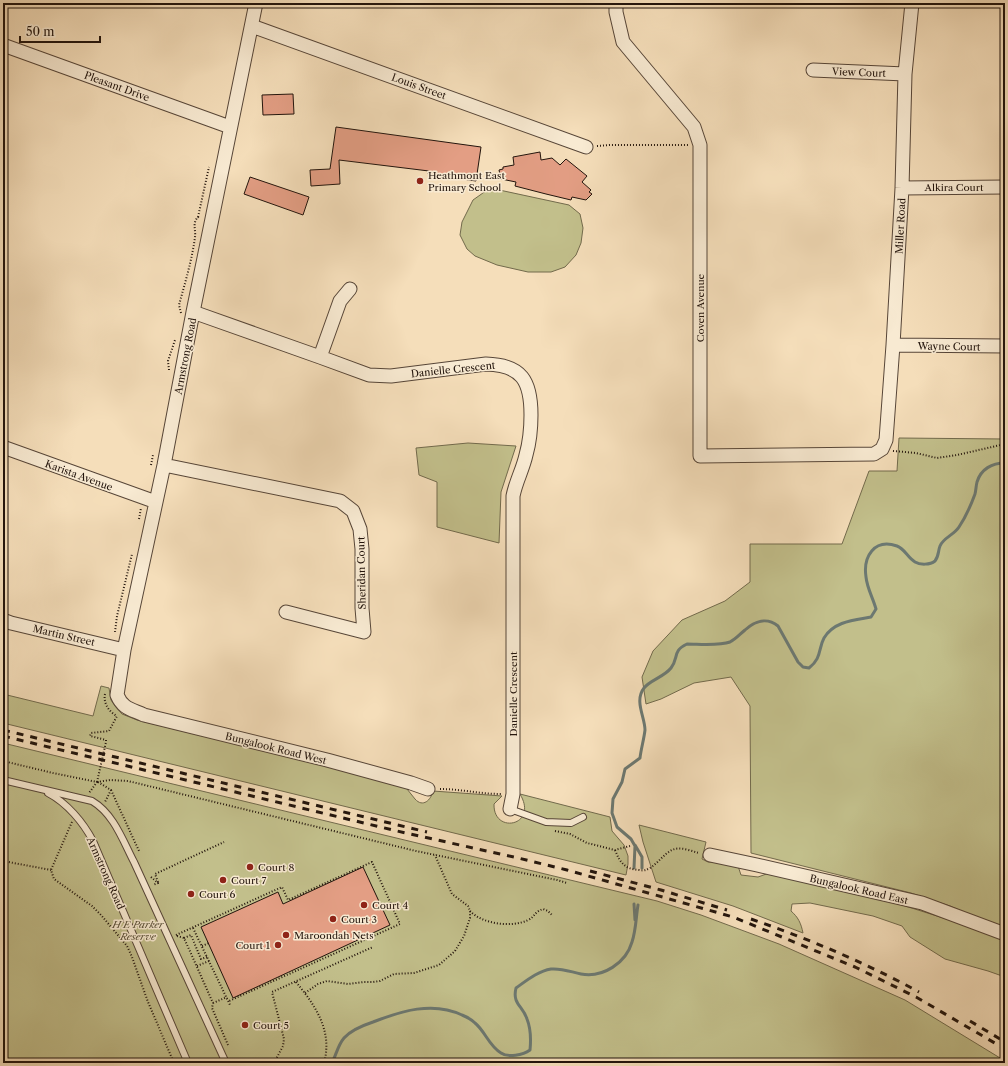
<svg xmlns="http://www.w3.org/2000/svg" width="1008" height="1066" font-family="'Libre Caslon Text',serif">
  <rect width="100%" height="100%" fill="#f5deba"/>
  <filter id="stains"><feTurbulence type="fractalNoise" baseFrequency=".005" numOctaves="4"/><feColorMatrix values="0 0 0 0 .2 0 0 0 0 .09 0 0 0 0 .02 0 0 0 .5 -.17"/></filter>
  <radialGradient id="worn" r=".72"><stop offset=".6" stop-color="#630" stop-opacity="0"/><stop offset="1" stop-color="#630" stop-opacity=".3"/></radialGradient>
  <!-- green -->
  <path fill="#c2bf8b" stroke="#726a4c" d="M490,188L569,205L580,214L583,228L581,243L576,255L565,267L551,272H528L497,265L475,256L467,249L460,235L462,222L473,200Z
    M899,438L1005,439V930L950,906L911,893L751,853L750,706L731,677L694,683L661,699L646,704L642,677L653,651L682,620L725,601L750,582V544H842L869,471H897Z
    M468,443L516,446L501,492L499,543L437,527V482L419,475L416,448Z
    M101,686L109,688L111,700L115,706L122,714L137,720L399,784C402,785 405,787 407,789C410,792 412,796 415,799C423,808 431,800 433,791L502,796L494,804C493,835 539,826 520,794L610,817L612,831L624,845L628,856V864L626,875L3,723V694L93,716Z
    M3,743L657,901L701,915L779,944L905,1000L1005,1061V1063H3Z
    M639,825L706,842L702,859L708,862H723L738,866L741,875L758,877L772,872L867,894L1004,937L1005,938V977L988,971L945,959L910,937L902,926L873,916L810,903L792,904L791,911C798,917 801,923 803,933L733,906L656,882L643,842Z"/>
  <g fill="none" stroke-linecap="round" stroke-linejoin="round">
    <!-- stream -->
    <path stroke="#6c7871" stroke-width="3" d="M635,845L642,857V868
      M634,868L635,846L631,839L617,827L612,813L613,799L622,782L625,769L640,758C641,749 644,739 645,730C645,717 634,701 644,688C650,680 664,677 671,668C679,658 672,651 687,644C699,644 719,646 730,642C736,639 740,634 745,630C755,621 767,617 778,626L798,662L803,667L809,668C822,658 818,649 824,638C834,621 855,620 871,617L876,609C873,598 867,588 866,577C863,557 874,538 897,546C905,549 907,557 915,562C920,565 930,565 935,561C939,556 938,551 940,546C943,538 954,535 959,527C965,518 971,505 975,494C976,490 976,486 977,482C981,469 992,463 1005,463
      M634,904L635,920
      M332,1063C336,1055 338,1045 344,1038C351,1030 364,1025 373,1022C401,1011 433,1001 462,1015C467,1017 472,1020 475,1023C485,1031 489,1046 501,1053C508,1058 523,1055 530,1050C531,1040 531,1029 527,1019C523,1006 512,1004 516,988C526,981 538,971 551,969C562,968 571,972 581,974C603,978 626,963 632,942C636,930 636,917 638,905"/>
  </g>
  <!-- building -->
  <path fill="#e39e84" stroke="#22140c" d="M293,94L294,114L263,115L262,95Z
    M336,127L481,147L476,181L428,174L429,171L339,160L340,184L311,186L310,170L330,169Z
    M540,152L541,160L552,158L560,165L566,159L587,176L582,182L591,190L589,192L592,194L586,200L572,197L571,200L546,194L515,186L516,182L501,179L499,170L503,169V167L514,165L513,157Z
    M250,177L309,197L303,215L244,194Z
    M363,867L390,925L233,998L201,927L278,892L283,904Z"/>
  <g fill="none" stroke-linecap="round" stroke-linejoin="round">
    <defs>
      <path id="service" d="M3,780L92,801C114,814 123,841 134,862L226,1063
        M48,793C67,803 83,822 93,841L188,1063
        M510,809L546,822L571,823L583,817"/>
      <path id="minor" d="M256,3L193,312L164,465L124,650L117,695C123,709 131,709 144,715L327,760L411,783L428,789
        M616,3V12L623,42L694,127L700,145V456L874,454L882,449L886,440L893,345L902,188L905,74L912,3
        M252,26L586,147
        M3,45L230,127
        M813,70L905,74
        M902,188L1005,187
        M193,312L320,357L369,375L391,376L486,364C522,365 531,381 531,415C531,429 530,441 526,455C523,469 516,481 513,496V794L510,809
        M893,345L1005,346
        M320,357L340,301L350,289
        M3,447L156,502
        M164,465L340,501L353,511L360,529L362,549V608L364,632L286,612
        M3,620L11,623L124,650
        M710,855L757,865L922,903L1005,934"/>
    </defs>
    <!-- service casing -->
    <use href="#service" stroke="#574638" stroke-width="8"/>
    <!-- minor casing -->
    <use href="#minor" stroke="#574638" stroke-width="15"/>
    <!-- path -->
    <path stroke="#22140c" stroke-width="2" stroke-dasharray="1 2" stroke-linecap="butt" d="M597,146L609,145H688
      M198,217L209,167
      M181,313L179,305C185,283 192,260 195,237C196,230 192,223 198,217L200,219
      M169,370L168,361L175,340
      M893,451L916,453L937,458L957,455L1005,444
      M151,465L153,455
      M139,519L141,508
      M115,632L117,616L132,554
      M105,694C103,703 109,712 117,716
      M3,761L53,773L97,782L89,793
      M97,782L110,780L128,781L416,851L557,880L567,883
      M97,782L106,742V740L90,736L91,733L109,731L117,716
      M98,782L111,790L105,802
      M440,789C460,789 480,794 501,794
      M111,790L139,851
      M72,822L51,870L54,879L92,906L101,915L127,946L132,957L148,1002L174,1063
      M555,831L570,834L587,843L615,850L630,846
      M615,850C620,863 625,869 639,870C644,871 646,870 650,868C658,863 664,854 672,850C680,846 691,851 699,853
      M3,861L51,870
      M151,877L158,883L153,885
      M158,882L155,874L224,842
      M470,911C482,924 512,928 528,920C535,917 534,912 543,909L548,911L552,915
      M193,928L230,1005
      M176,935L282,887L288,900L372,862L400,924L229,1001
      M177,936L184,938L213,1003L212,1008L228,1045
      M184,938L191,935L201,959L207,957
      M202,946L209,943
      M197,966L209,961
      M296,982C315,1005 333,1031 324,1063
      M305,993L318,984L327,981L348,984L364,982H373L380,981L394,974L414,973L439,965L455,951L464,936L470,918V911L468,906L452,894L435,855
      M213,1003L227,997
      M274,1063L283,1046L284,1039L272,992L373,947"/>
    <!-- service -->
    <use href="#service" stroke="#f8ead2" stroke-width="6"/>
    <!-- minor -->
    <use href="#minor" stroke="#f8ead2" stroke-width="13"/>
    <!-- rail -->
    <path stroke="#22140c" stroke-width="3" stroke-dasharray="7 7" stroke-linecap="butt" d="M3,730L427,832
      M3,736L397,831L518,858L567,870L733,917L855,967L916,997L1005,1049
      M590,871L661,890L727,910
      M751,919C809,939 866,963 919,992
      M970,1021L1005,1042"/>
  </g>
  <!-- markers -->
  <g fill="#8f2418" stroke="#f8ead2" stroke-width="1.5">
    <circle cx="420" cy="181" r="4"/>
    <circle cx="250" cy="867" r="4"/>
    <circle cx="223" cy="880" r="4"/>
    <circle cx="191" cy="894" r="4"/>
    <circle cx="364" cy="905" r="4"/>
    <circle cx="333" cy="919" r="4"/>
    <circle cx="286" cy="935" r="4"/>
    <circle cx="278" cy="945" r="4"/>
    <circle cx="245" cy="1025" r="4"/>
  </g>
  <g text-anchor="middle" stroke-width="3" stroke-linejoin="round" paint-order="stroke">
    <!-- street labels -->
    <g font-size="10" fill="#22140c" stroke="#f8ead2">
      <text transform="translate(859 72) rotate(2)" y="4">View Court</text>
      <text transform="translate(117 86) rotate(20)" y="4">Pleasant Drive</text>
      <text transform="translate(419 86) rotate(20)" y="4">Louis Street</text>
      <text x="954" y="191">Alkira Court</text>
      <text transform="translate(900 226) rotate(-87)" y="4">Miller Road</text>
      <text transform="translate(700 308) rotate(-90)" y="4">Coven Avenue</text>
      <text transform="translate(949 346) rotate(1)" y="4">Wayne Court</text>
      <text transform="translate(185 356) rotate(-79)" y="4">Armstrong Road</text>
      <text transform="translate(453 369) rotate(-6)" y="4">Danielle Crescent</text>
      <text transform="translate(79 475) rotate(20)" y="4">Karista Avenue</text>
      <text transform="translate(361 573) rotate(-91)" y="4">Sheridan Court</text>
      <text transform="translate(64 635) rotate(13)" y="4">Martin Street</text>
      <text transform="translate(513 694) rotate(-90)" y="4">Danielle Crescent</text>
      <text transform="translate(276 748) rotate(14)" y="4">Bungalook Road West</text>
      <text transform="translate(106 873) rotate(66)" y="4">Armstrong Road</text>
      <text transform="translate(859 889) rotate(13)" y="4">Bungalook Road East</text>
    </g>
    <!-- poi labels -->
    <g font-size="10" fill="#22140c" stroke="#f8ead2" text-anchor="start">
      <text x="428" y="179">Heathmont East<tspan x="428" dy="12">Primary School</tspan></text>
      <text x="258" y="871">Court 8</text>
      <text x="231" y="884">Court 7</text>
      <text x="199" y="898">Court 6</text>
      <text x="372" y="909">Court 4</text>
      <text x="341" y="923">Court 3</text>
      <text x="294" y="939">Maroondah Nets</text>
      <text x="270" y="949" text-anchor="end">Court 1</text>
      <text x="253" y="1029">Court 5</text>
    </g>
    <!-- park labels -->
    <g font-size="10" font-style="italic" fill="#5a5038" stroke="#f8ead2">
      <text x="138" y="928">H E Parker<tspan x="138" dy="12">Reserve</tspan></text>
    </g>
  </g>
  <!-- margin -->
  <rect width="1008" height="1066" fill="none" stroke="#f5deba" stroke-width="16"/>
  <rect x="4" y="4" width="1000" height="1058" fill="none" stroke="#22140c" stroke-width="2"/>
  <rect x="8" y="8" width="992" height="1050" fill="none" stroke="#22140c"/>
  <!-- scale -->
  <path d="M20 36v6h80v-6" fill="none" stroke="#22140c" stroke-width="2"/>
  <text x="26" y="36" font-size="12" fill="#22140c" stroke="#f8ead2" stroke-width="3" paint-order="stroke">50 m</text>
  <rect width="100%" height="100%" filter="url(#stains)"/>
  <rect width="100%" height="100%" fill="url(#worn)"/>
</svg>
